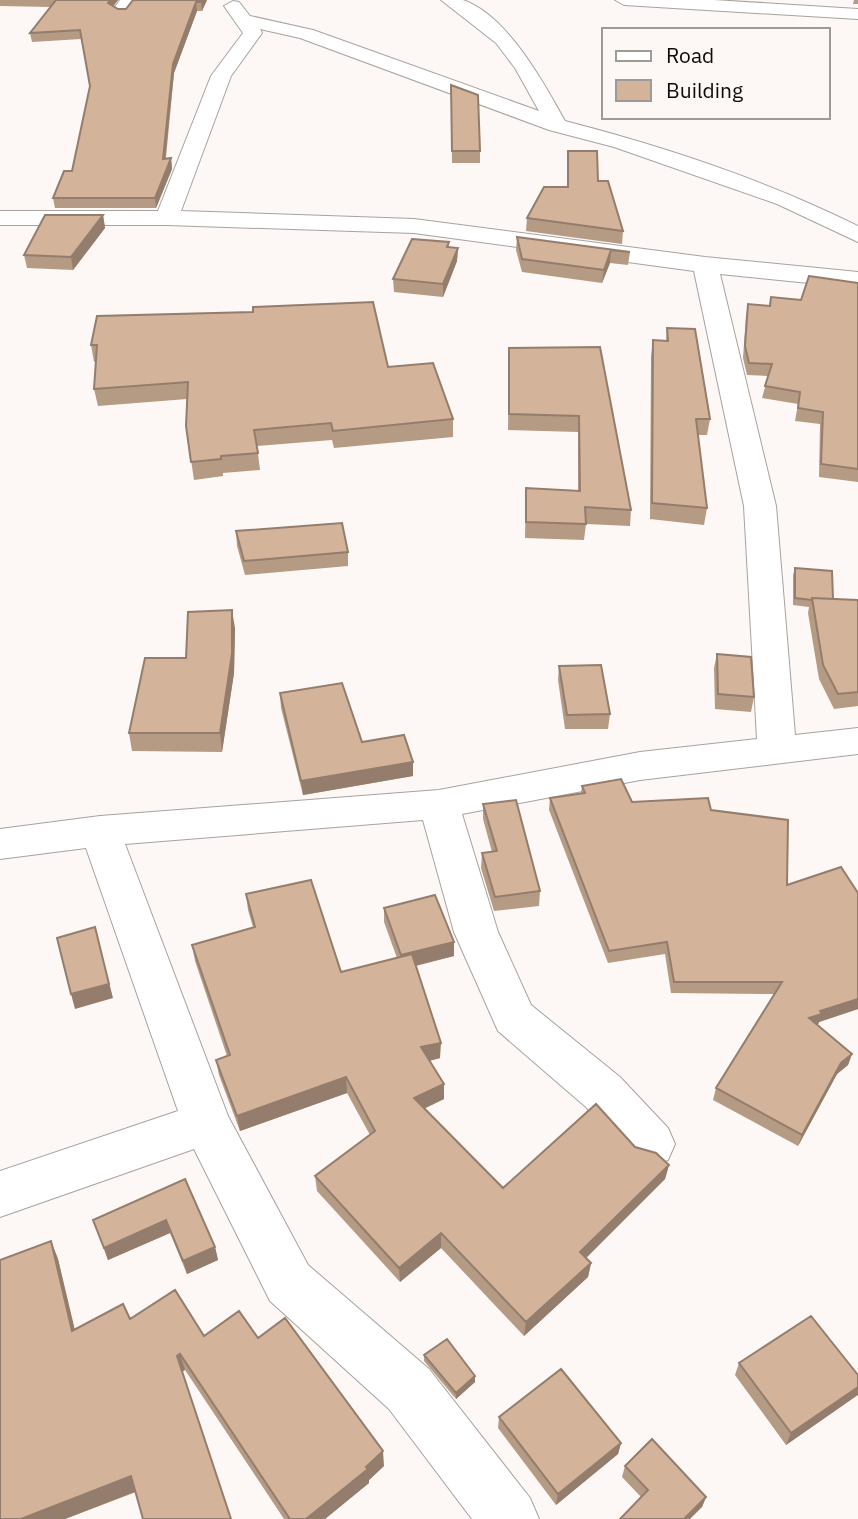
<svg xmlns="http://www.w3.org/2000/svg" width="858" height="1519" font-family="'IBM Plex Sans',sans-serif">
  <rect width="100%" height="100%" fill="#fdf8f5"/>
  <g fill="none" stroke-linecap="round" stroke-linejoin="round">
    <defs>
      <path id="street" d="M120,0H138L127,15L121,16L112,11Z
        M441,0C448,0 457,0 463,0C507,15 544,83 565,121C666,147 765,180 858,226V242L777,204L614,147L549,130L300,38L260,29L262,33L231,76L181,211L414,219L705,257L858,272V288L720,274L776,506L795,735L858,728V754L640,780L462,814L498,932L531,1005L620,1077L668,1128L675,1144L668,1160L651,1166L634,1160L586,1107L498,1031L454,932L423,820L125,844L228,1116L308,1265L429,1369L530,1498L539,1519H472L389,1409L270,1301L194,1149L0,1217V1171L178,1111L86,848L0,859V829L100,816L439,790L640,752L757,739L744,506L694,271L414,233L167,225H0V211H158L211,76L243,33L224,6L233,1L239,2L250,16L313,30L539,111L515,68L496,43Z
        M615,0H714L858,9V19L624,5Z"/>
    </defs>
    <!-- street casing -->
    <use href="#street" stroke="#a7a29f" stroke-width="2"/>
    <!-- street -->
    <use href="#street" fill="#fff" fill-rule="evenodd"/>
  </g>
  <!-- wall -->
  <path fill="#b59a84" d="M0,0H118L113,6L118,9H126L133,0H207L202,11H197L174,73L166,158H171L172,169L156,208H55L53,198L72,171L90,86L81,39L32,42L30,33L51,7L0,6Z
    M854,0H858V4H853Z
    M451,85L480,151V163H452Z
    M568,151L598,181L623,231L622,244L526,231L527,218L567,187Z
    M103,215L105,228L73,270L27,268L24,255Z
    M517,237L630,252L628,265L610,263L602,283L522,272L516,250Z
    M449,242V247L458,248L457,261L443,297L394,292L393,279Z
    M858,283V482L819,477L820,424L795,421L798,404L762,398L768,376L747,375L743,358L746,316L748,304L769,306L771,297L801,300Z
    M97,316L388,367L453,419V437L334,448L332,440L257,446L260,470L223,473V476L194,480L186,426L187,399L98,406L94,389L96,361L94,362L91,345Z
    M667,328L710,419L707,435H698L707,508L704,525L650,519L651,356L653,340L666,341Z
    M600,347L631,510L630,526L586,524L584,540L525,538L526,488L578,491V432L508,430L509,348Z
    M236,531L348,552V566L245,575L237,546Z
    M795,568L833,599L858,600V706L834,709L819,679L808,613L809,607L793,605V575Z
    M235,628L234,673L222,752L132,751L129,733L186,658Z
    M717,654L754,697L751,712L715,709L714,668Z
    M559,666L610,714L608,729H565L558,680Z
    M280,693L362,742L413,776L303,795L281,708Z
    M582,786L632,802L711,810L787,885L858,893V1009L819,1022L817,1025L852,1054L848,1065L837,1074L798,1146L713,1100L716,1088L775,994L671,993L665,954L608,963L549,810L550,798L581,793Z
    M483,804L540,891L539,906L494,911L481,868L482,853L492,852L483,819Z
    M246,894L341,972L397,958L384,922V908L454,942V956L416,966L440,1058L429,1061L444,1084V1099L424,1109L503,1188L635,1147L669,1165L665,1179L586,1258L591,1263L588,1277L524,1336L441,1248L400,1282L317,1191L315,1176L370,1135L347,1093L240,1131L219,1075L216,1060L227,1056L195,961L192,945L253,927L248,910Z
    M185,1179L215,1247L218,1260L187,1274L170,1233L108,1260L93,1220Z
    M51,1241L58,1259L74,1329L130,1319L204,1336L258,1338L384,1466L369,1480V1483L325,1519H284L185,1370L182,1371L136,1492L65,1519Z
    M424,1355L475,1382L456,1399L424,1361Z
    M739,1363L858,1375V1394L786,1445L735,1375Z
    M499,1417L621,1443L618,1454L556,1505L498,1428Z
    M625,1466L706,1497L702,1507L641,1497L622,1477Z"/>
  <!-- shaded-wall -->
  <path fill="#947d6c" d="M110,0H118L109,12L108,3Z
    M202,0H207L202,11L201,2Z
    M196,2L197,11L174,73L164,169L163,159L173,64Z
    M171,158L172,169L156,208L155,198Z
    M103,215L105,228L73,270L71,257Z
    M458,248L457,261L443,297V284Z
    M611,250L610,263L602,283L604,270Z
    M232,610L235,628L234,673L222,752L220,733Z
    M413,762V776L303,795L301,781Z
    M95,927L113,998L75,1009L71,994Z
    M454,942V956L401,969V955Z
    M858,999V1009L819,1022L818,1025L809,1018L820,1011Z
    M441,1043L440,1058L421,1063V1047Z
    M852,1054L848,1065L837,1074L798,1146L802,1135L841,1063Z
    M346,1077L347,1093L240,1131L237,1116Z
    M444,1084V1099L414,1113V1098Z
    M669,1165L665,1179L578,1266L580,1252Z
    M166,1220L170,1233L108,1260L104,1248Z
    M441,1233V1248L400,1282L399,1268Z
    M51,1241L58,1259L79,1347L72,1331Z
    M215,1247L218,1260L187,1274L183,1261Z
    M591,1263L588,1277L524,1336L526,1322Z
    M180,1354L185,1370L182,1372L177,1356Z
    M475,1376V1382L456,1399V1393Z
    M858,1387V1395L786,1445L791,1433Z
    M621,1443L618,1454L556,1505L558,1494Z
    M383,1451L384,1466L369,1480V1483L325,1519H306Z
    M131,1476L137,1491L65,1519H21Z
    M706,1497L702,1507L690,1519H684Z"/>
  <!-- building -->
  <path fill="#d3b39a" stroke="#947d6c" stroke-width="2" d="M56,0H110L108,3L118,9H126L133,0H202L201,2H196L173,64L163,159L171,158L155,198H53L64,171H72L90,86L80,30L30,33Z
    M451,85L478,95L480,151H452Z
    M568,151H597L598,181H608L623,231L527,218L544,187H568Z
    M45,215H103L71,257L24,255Z
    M517,237L630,252L611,250L604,270L522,259Z
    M412,239L449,242L447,247L458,248L443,284L393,279Z
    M809,276L858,283V469L821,464L823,412L798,408L800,392L765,386L772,364L749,363L745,346L748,304L770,306L771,297L801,300Z
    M373,302L388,367L433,363L453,419L333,431L331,423L254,430L258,453L221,456V459L191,462L186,426L188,382L94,389L97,345H91L97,316L253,312V307Z
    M667,328L695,329L710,419H696L707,508L652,503L653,340L668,341Z
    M600,347L631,510L585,507L586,524L526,522V488L580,491L579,416L509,414V348Z
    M342,523L348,552L244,561L236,531Z
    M795,568L832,571L833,599L812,598V600L795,598Z
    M812,598L858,600V692L838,694L823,665Z
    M232,610V654L220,733H129L145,658H186L188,612Z
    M717,654L751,657L754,697L718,694Z
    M601,665L610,714L567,715L559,666Z
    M342,683L362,742L404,735L413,762L301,781L280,693Z
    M621,779L632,802L708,798L711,810L788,820L787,885L841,867L858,893V999L820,1011L822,1014L809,1018L852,1054L841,1063L802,1135L716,1088L782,982H674L667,942L609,951L550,798L585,793L582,786Z
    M516,800L540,891L495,897L482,853L497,851L483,804Z
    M311,880L341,972L412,954L441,1043L421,1047L444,1084L414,1098L503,1188L596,1104L635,1147L656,1153L669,1165L580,1252L591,1263L526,1322L441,1233L399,1268L315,1176L375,1131L346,1077L237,1116L216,1060L230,1055L192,945L255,927L246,894Z
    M435,895L454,942L401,955L384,908Z
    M95,927L109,984L71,994L57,938Z
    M185,1179L215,1247L183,1261L166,1220L104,1248L93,1220Z
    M51,1241L72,1331L123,1304L130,1319L175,1290L204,1336L239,1311L258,1338L285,1318L383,1451L366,1467L368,1469L306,1519H290L180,1354L177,1356L231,1519H143L131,1476L21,1519H0V1260Z
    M811,1316L858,1375V1387L791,1433L739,1363Z
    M447,1339L475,1376L456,1393L424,1355Z
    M561,1369L621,1443L558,1494L499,1417Z
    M652,1439L706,1497L684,1519H620L648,1490L625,1466Z"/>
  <!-- legend -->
  <rect x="602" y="28" width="228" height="91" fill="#fdf8f5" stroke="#9d9a97" stroke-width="2"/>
  <rect x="616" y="51" width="35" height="10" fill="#ffffff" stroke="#9d9a97" stroke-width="2"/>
  <text x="666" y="63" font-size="21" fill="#0d0c0b">Road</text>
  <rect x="616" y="80" width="35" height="21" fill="#d3b39a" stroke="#9d9a97" stroke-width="2"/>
  <text x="666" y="98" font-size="21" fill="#0d0c0b">Building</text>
</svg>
